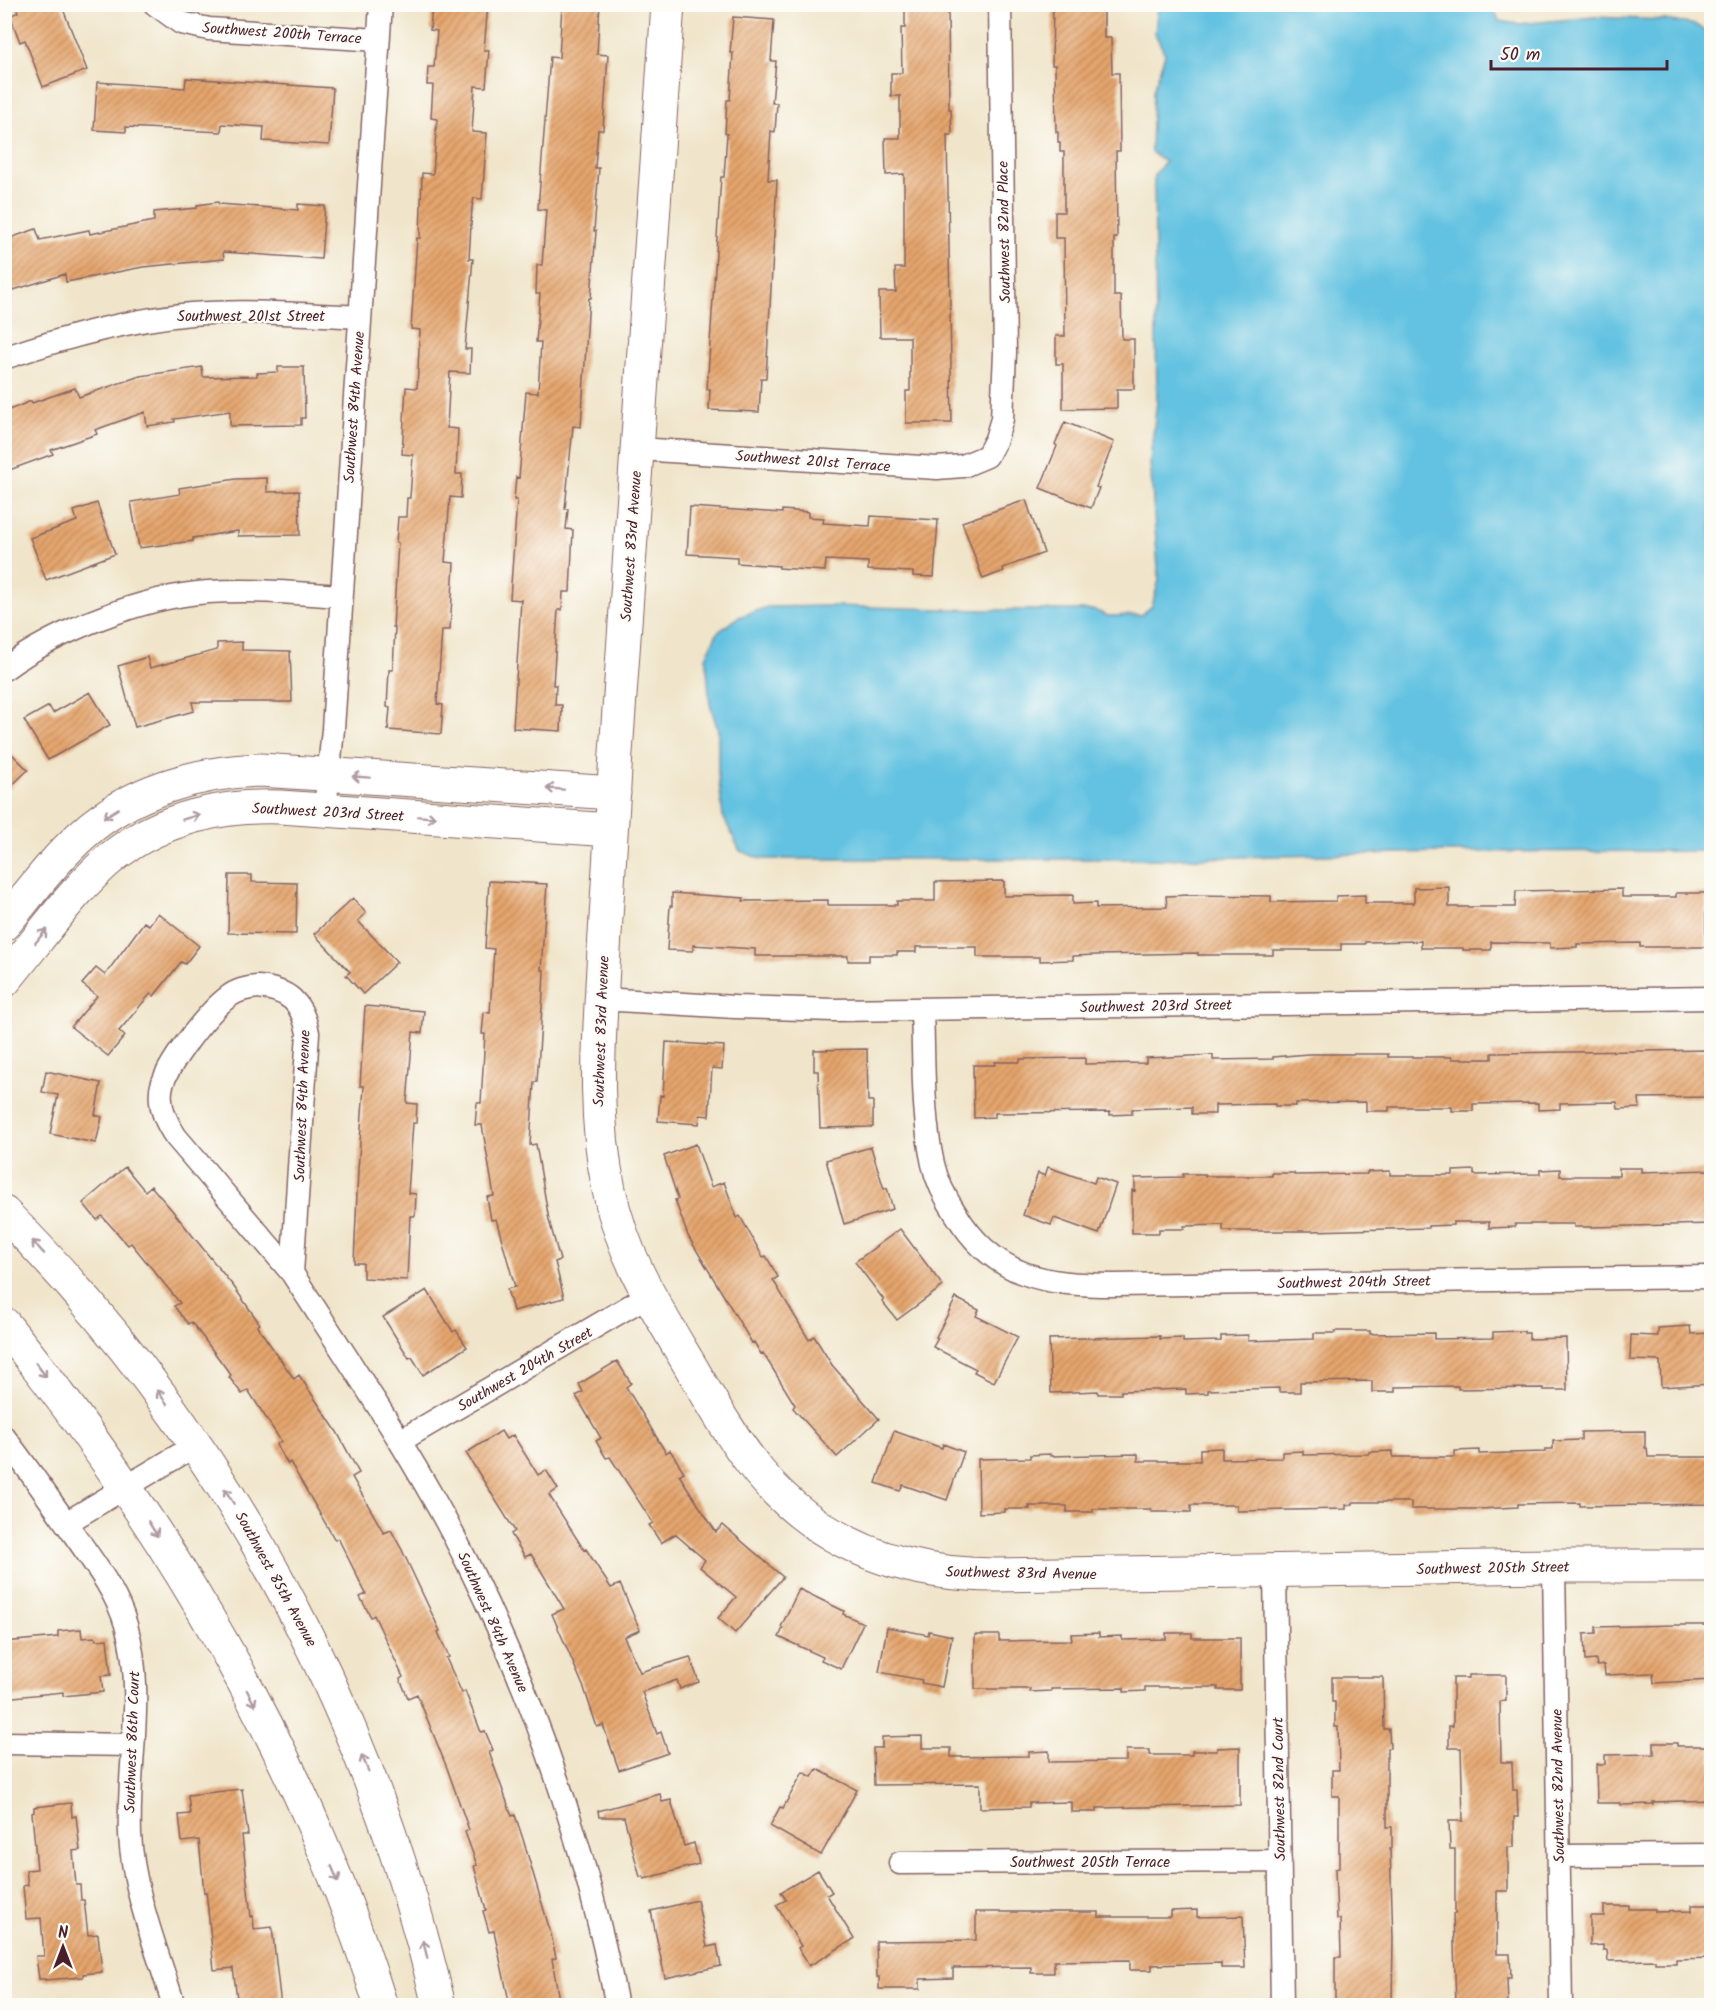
<svg xmlns="http://www.w3.org/2000/svg" width="1716" height="2010" font-family="Kalam,sans-serif">
  <defs>
    <pattern id="building-hatch" width="6" height="6" patternUnits="userSpaceOnUse" patternTransform="scale(1.5)"><rect width="6" height="6" fill="#e5a56d"/><path d="M-1 1l2-2M0 6l6-6M5 7l2-2" fill="none" stroke="#bc865a"/></pattern>
  </defs>
  <rect width="100%" height="100%" fill="#fdfcf7"/>
  <filter id="ink" filterUnits="userSpaceOnUse"><feTurbulence type="fractalNoise" baseFrequency=".0167" numOctaves="2"/><feDisplacementMap in="SourceGraphic" scale="12" xChannelSelector="R" yChannelSelector="G"/><feConvolveMatrix kernelMatrix="1 2 1 2 8 2 1 2 1" color-interpolation-filters="sRGB"/></filter>
  <filter id="wash" filterUnits="userSpaceOnUse"><feTurbulence type="fractalNoise" baseFrequency=".008" numOctaves="4" result="noise"/><feDisplacementMap in="SourceGraphic" scale="24" xChannelSelector="R" yChannelSelector="G"/><feGaussianBlur stdDeviation="1.35" result="paint"/><feColorMatrix in="noise" values="0 0 0 0 0 0 0 0 0 0 0 0 0 0 0 0 0 1.4 0 .05"/><feComposite in="paint" operator="in"/></filter>
  <g filter="url(#wash)">
    <rect width="100%" height="100%" fill="#f0e5ca"/>
    <!-- water -->
    <path fill="#63c2e1" stroke="#567086" stroke-width="1.5" d="M1158,4L1493,5L1499,21L1518,24L1594,17L1664,20L1696,25L1711,33V851L1441,852L1159,859H761L740,851L723,816L718,774V730L710,704L706,658L717,633L739,617L767,607L829,606L982,610H1094L1108,616L1141,615L1152,606L1159,580L1150,461L1157,401L1154,176L1165,162L1151,152L1153,91L1165,54L1155,33Z"/>
    <g id="blocks">
      <!-- building -->
      <path fill="url(#building-hatch)" d="M15,4H61L87,70L43,87L25,40L20,42L10,16L18,12Z
        M432,4H488L484,50H489L486,87L475,86L472,132L487,133L482,199L474,198L472,207L469,259H473L465,349H471L470,373L450,372L447,428L458,429L456,474H462L461,498L450,497L445,562L454,563L450,630H442L437,704L443,705L441,734L388,730L390,708L387,707L389,670H393L395,627H393L398,543H396L398,517H406L407,498H410L413,455L402,454L406,387L417,388L420,330L411,329L417,238H420L422,173L433,174L437,119L431,118L433,85H427L428,67H434L437,31L430,30Z
        M562,4H600L597,54L608,55L603,130H598L595,168H599L594,231H596L591,298H589L581,427L573,426L565,509H568L566,529L573,530L570,592H563L562,610H558L553,685H556L555,705H562L561,731L513,728L521,600L510,599L517,500H514L516,477L519,478L526,392L538,393L541,342H536L540,294H536L537,265H542L546,210L538,209L550,57L559,58Z
        M905,4H948L949,109H951L952,135H947L952,423H906V391H910V337H880L879,292H896L895,268H904V174L886,175L885,138H900V96H891V73H902L901,28H905Z
        M1053,4H1104V38H1111L1112,73H1119L1120,151H1116L1117,238H1114V296H1121L1122,339H1134V389H1117V408L1063,409V364H1056V336H1065L1064,238H1055V212H1064V152H1060V142H1058V132H1056L1055,65H1052Z
        M733,17L774,20L771,61H776L772,103H777L775,132L771,131L768,180H777L766,378H761L759,412L709,410L710,389H707L721,177H724L727,134L725,133L727,100H730L733,53H730Z
        M186,78L333,88L329,145L263,141L264,127L222,124L221,132L126,127V132L94,130L97,82L185,88Z
        M218,202L219,204L298,210V204L325,206L321,259L223,252L224,259L143,267L66,282L65,274L4,293V240L36,229L40,240L89,230L90,234L154,221V212L197,208V205Z
        M202,367L203,377L257,376V373L278,372V367H304L305,418H301V425L230,426V411L174,419L175,422L147,426L145,412L95,430L97,434L51,450L53,454L4,472V412L31,401L32,403L75,388L79,397L140,376Z
        M1065,422L1114,442L1096,487L1099,488L1091,508L1040,488L1057,446L1055,444Z
        M267,478V492L299,491L300,535L238,536V531L193,538V541L139,548L131,502L180,494L179,488L236,479Z
        M1026,500L1044,553L1003,568L1004,571L983,579L962,522Z
        M97,503L115,554L46,580L30,538L77,521L74,511Z
        M690,507L782,513V510L808,512V517L824,518L823,523L870,526L871,516L938,520L934,577L913,576V572L868,570V562L826,560L825,571L779,568V566L737,563V557L687,554Z
        M242,642V650L290,651L292,702H192L194,711L135,727L118,666L147,657L150,668L217,650V643Z
        M90,692L110,725L48,760L24,720L49,706L53,713Z
        M4,746L28,770L4,793Z
        M229,875H252V882L297,883L296,934L228,933Z
        M489,881L547,884L541,970H544L543,993L537,1082H534L530,1145L536,1144L549,1220L560,1260L555,1262L564,1298L513,1311L507,1289L515,1287L496,1219L491,1220L487,1197L494,1196L482,1125H475L477,1103H481L485,1034H482L484,1012L490,1013L494,949L485,948Z
        M1004,881V896L1073,895V904L1096,903V908L1167,907L1166,896L1189,895L1271,896V902L1336,901V896L1365,895V903H1414V888L1449,887V907H1515L1516,891L1622,889V897H1676V893H1706V947H1640V943L1577,944V947L1550,948V943L1491,942V950H1463V948H1421V941L1365,942V944H1341V950H1273V955H1198V953L1096,955L1073,956V960L1040,961V957H977V947H916V952H897V955H869V961H848V956H755V949L693,945V951L667,950L670,906H672V893L744,898L743,901L828,900V905H897V901H935V882Z
        M353,898L366,913L358,921L397,962L363,994L346,975L350,972L314,934Z
        M158,913L199,946L185,964L181,962L154,996L151,993L119,1031L125,1036L108,1056L71,1027L97,996L82,984L96,968L105,975L144,922L149,925Z
        M365,1006L424,1011L422,1033L413,1032L407,1103L417,1104L416,1123H413L408,1193L416,1194L415,1216H410L407,1280L363,1278V1263H354L358,1170L364,1086H360Z
        M666,1042L724,1046L722,1069L712,1068L709,1116L700,1115L699,1124L658,1121L660,1095L663,1096Z
        M867,1049L868,1101H873V1127L820,1128L818,1071H814V1050Z
        M1712,1050V1097L1639,1098L1640,1108L1618,1109L1617,1102L1560,1103V1109L1538,1110V1103L1473,1104V1111H1452V1107H1389V1111H1366V1102L1296,1103V1106H1275V1104L1215,1105V1114H1192V1107L1132,1109V1114L1110,1115V1112L995,1113V1117L974,1118L973,1065H995V1062H1020V1059L1085,1058V1064L1146,1063V1058L1213,1055V1060L1273,1059V1057L1308,1054H1388V1057H1452V1059H1492V1053Z
        M46,1071L101,1083L95,1115L102,1117L96,1143L50,1134L58,1095L42,1092Z
        M696,1144L711,1187L724,1182L737,1218L740,1216L763,1257L766,1256L778,1277L773,1280L809,1340L814,1336L832,1365L879,1419L837,1457L793,1408L795,1405L763,1353L761,1354L754,1342L752,1343L688,1236L675,1200L678,1199L664,1156Z
        M871,1147L884,1189L887,1188L893,1209L844,1224L826,1160Z
        M125,1167L145,1191L151,1186L171,1209L234,1287L260,1324L257,1326L294,1379L299,1375L337,1432L359,1473L352,1477L384,1533L391,1530L402,1550L440,1631L438,1632L449,1657L446,1658L462,1693L465,1691L481,1732L485,1731L493,1750L489,1752L512,1816L515,1815L523,1839L551,1934L556,1958L552,1959L560,2006H510L494,1931L489,1932L483,1911L486,1910L474,1866L477,1865L465,1832L469,1830L447,1768L417,1694L408,1698L400,1679L403,1677L374,1615L371,1617L360,1597L366,1594L338,1538L335,1540L290,1462L288,1464L276,1445L281,1441L248,1390L242,1394L229,1377L231,1375L196,1328L191,1322L188,1324L174,1306L180,1303L131,1243L128,1245L102,1216L97,1220L83,1203Z
        M1048,1167L1094,1183L1096,1177L1116,1184L1099,1234L1054,1218L1051,1225L1023,1215L1038,1173L1045,1176Z
        M1619,1168H1641V1172L1712,1170V1224L1591,1227H1574V1224H1515V1227L1489,1228V1222H1453V1225L1428,1226V1228L1310,1231H1223V1225L1184,1226V1229H1159V1233H1132V1190L1135,1191V1178L1183,1177V1174H1205V1176H1272V1173H1294V1175L1367,1174V1172L1390,1171V1175H1453V1171L1474,1170V1175L1540,1174V1170L1560,1169V1176H1619Z
        M900,1229L943,1286L897,1320L882,1301L884,1300L855,1262Z
        M427,1290L453,1332L456,1330L467,1347L423,1375L412,1357L409,1358L383,1317Z
        M956,1298L979,1310L976,1316L1018,1337L994,1382L974,1372L976,1369L933,1347L938,1338L936,1337Z
        M1690,1326L1691,1334L1712,1333V1384L1661,1387L1660,1361L1630,1360L1631,1335L1658,1336V1328Z
        M1335,1331H1370V1334L1434,1333V1339L1493,1338V1332L1524,1331V1333H1529V1339L1566,1338L1567,1390H1543V1388L1458,1389V1386L1395,1387V1392H1372V1381L1300,1382V1392H1279V1388L1208,1390V1393L1186,1394V1389L1121,1391V1394H1098V1391L1051,1393L1049,1339L1160,1336V1339L1183,1338V1342L1221,1341V1336L1248,1335V1341L1314,1339V1333H1335Z
        M617,1361L631,1383L626,1387L666,1453L670,1450L684,1472L679,1475L716,1532L723,1525L783,1577L735,1633L718,1618L736,1597L700,1567L705,1560L675,1534L661,1543L649,1525L653,1523L610,1457L606,1458L596,1441L601,1438L576,1396L583,1392L579,1384Z
        M501,1431L506,1439L513,1435L538,1475L546,1470L558,1489L549,1495L584,1550L586,1549L611,1588L620,1584L640,1630L624,1637L640,1672L690,1657L699,1682L680,1689L677,1680L642,1692L657,1734L661,1732L668,1753L619,1770L603,1725L597,1727L584,1688L552,1614L564,1609L531,1554L525,1557L511,1534L515,1531L466,1453Z
        M894,1431L942,1448L943,1444L964,1452L947,1500L903,1485L900,1491L876,1483Z
        M1645,1431V1448H1647L1648,1457H1712V1504L1580,1506V1503L1518,1504V1507L1479,1509H1411V1502H1353V1504L1346,1505V1509L1237,1511V1505H1191V1512H1151V1509H1093V1512H1067V1506H1029L1030,1509H1005V1512L979,1513L978,1459L1030,1458V1455L1050,1454V1456L1138,1454V1461H1200V1449L1222,1448V1459L1282,1458V1452L1303,1451V1455L1369,1454V1452L1393,1451V1457H1455V1451L1479,1450V1454L1545,1452V1449H1553V1441L1581,1440V1432Z
        M799,1589L844,1611L843,1614L863,1623L841,1669L821,1660L823,1657L779,1637L783,1628L781,1627Z
        M1674,1625H1712V1680L1654,1683L1653,1673L1605,1675L1604,1665L1597,1666L1596,1660L1585,1661L1584,1634L1596,1633V1627Z
        M887,1627L928,1635L929,1631L952,1636L942,1687L921,1683L922,1680L879,1672Z
        M81,1629L82,1638L95,1637L96,1640L107,1639L111,1675L101,1676L103,1692L63,1696V1692L4,1698V1642L58,1637V1631Z
        M1099,1633V1637L1122,1636V1640L1166,1639V1633H1192V1638H1240V1690H1218V1687H1145V1691L1124,1692V1688L1051,1689V1691L1030,1692V1689H975V1635H999V1641L1072,1640L1071,1634Z
        M1469,1675H1506V1700L1500,1701L1501,1762H1512L1513,1790H1517L1518,1817H1514V1847H1508V1891H1497V1954H1510L1511,1978H1507L1508,2005L1456,2006L1453,1914H1455V1849H1450L1449,1821H1463L1461,1748H1449V1726H1453V1678H1469Z
        M1332,1677H1383L1384,1729H1389L1390,1748H1387V1827H1392V1848H1390L1393,1938L1392,2006H1335V1957H1341L1340,1919H1337L1335,1869L1339,1868V1796H1332V1770H1339L1338,1727H1335V1702H1332Z
        M922,1736V1748H951V1757L1029,1756V1752L1049,1751V1762L1126,1761V1750H1150V1755H1192V1751H1217V1748L1240,1747V1805L1097,1808V1812H1071V1802L1029,1803V1807L980,1808V1784L874,1785L873,1748H882V1737Z
        M1654,1743H1677V1746H1712V1800L1653,1802V1804L1620,1805V1803H1597L1596,1764H1605V1755L1654,1754Z
        M817,1769L857,1790L821,1855L770,1826L780,1807L783,1808L803,1772L812,1777Z
        M242,1789L248,1835H242L251,1917L253,1916L254,1929L272,1927L281,2006H238L233,1968L214,1970L207,1900L206,1892L204,1893L199,1840L182,1842L179,1815L190,1814L188,1795Z
        M660,1794L662,1802L671,1800L684,1846L694,1843L699,1864L644,1879L643,1876L640,1877L624,1817H599L598,1811Z
        M71,1803L72,1817L76,1816L80,1850L73,1851L76,1885H80L81,1900H84L88,1935L98,1934L102,1972L83,1974V1977L45,1980V1979H39L36,1956H44L41,1918L26,1919L23,1886L28,1885L26,1870L37,1869L32,1813L34,1812V1807Z
        M818,1870L832,1892L827,1895L854,1939L809,1966L798,1948L801,1946L776,1905L786,1900L781,1892Z
        M697,1900L707,1947L717,1945L721,1966L665,1978L651,1911Z
        M1692,1905H1712V1958L1676,1959V1963H1655V1960L1608,1961L1607,1950H1603V1945L1590,1946V1916H1604V1906H1629V1909H1655V1912L1692,1911Z
        M1197,1910V1917L1243,1916L1245,1968H1221V1963L1152,1965V1970H1130V1960L1054,1961V1973H1031V1967L953,1968V1978L920,1979V1989H879V1977H877L876,1941L976,1940V1912H1099V1917H1171V1911Z"/>
    </g>
  </g>
  <g filter="url(#ink)">
    <use href="#blocks" fill-opacity="0" stroke="#846463" stroke-width="1.5"/>
    <g fill="none" stroke-linecap="round" stroke-linejoin="round">
      <defs>
        <path id="street" d="M155,4L181,23L209,29L378,40
          M4,358C65,337 127,320 191,314C247,310 304,314 360,317
          M638,449L937,468L963,466L987,456L996,439L1002,419L1005,353L1000,4
          M4,669C58,630 142,597 208,592C252,589 297,593 341,596
          M325,810L333,729L381,4
          M258,987C289,990 302,1002 308,1033L292,1273L176,1137C166,1123 159,1108 161,1090C164,1067 209,1011 228,997C237,990 246,988 258,987Z
          M601,999L735,1007L833,1010L1712,998
          M922,1009C924,1058 922,1116 933,1164C937,1182 946,1199 956,1214C994,1277 1045,1285 1114,1285L1712,1277
          M292,1273C353,1368 418,1462 468,1564C537,1704 587,1852 617,2006
          M4,1437C28,1468 49,1499 71,1530C91,1559 116,1590 126,1625C146,1693 127,1764 130,1834C133,1893 157,1949 174,2006
          M400,1441L649,1295
          M66,1523L196,1445
          M1554,1566L1561,2006
          M1275,1572L1282,2006
          M4,1743L133,1745
          M1559,1856L1712,1855
          M900,1863L1280,1861"/>
        <path id="secondary" d="M668,4C651,254 634,504 616,753C611,825 607,896 603,967C599,1044 593,1114 609,1190C622,1252 650,1298 682,1352C706,1392 729,1435 759,1472C820,1545 903,1575 996,1575L1554,1566H1712
          M4,924C30,893 53,861 83,834C131,791 197,772 260,770L614,793
          M4,981C38,941 75,886 116,854C163,818 222,805 280,807L611,830
          M4,1213C221,1430 370,1707 439,2006
          M4,1324C167,1526 304,1757 381,2006"/>
      </defs>
      <!-- street casing -->
      <use href="#street" stroke="#846463" stroke-width="25"/>
      <!-- secondary casing -->
      <use href="#secondary" stroke="#846463" stroke-width="35"/>
      <!-- street -->
      <use href="#street" stroke="#fff" stroke-width="22"/>
      <!-- secondary -->
      <use href="#secondary" stroke="#fff" stroke-width="33"/>
    </g>
    <!-- one-way arrows -->
    <defs><path id="oneway-shaft" d="M-6 0H5M1.5-3L5.5 0L1.5 3" fill="none" stroke-width="1.6" stroke-linecap="round" stroke-linejoin="round" transform="scale(1.5)"/></defs>
    <g stroke="#ae9aa0">
      <use href="#oneway-shaft" transform="translate(361 777) rotate(-176)"/>
      <use href="#oneway-shaft" transform="translate(555 789) rotate(-176)"/>
      <use href="#oneway-shaft" transform="translate(111 813) rotate(148)"/>
      <use href="#oneway-shaft" transform="translate(191 817) rotate(-17)"/>
      <use href="#oneway-shaft" transform="translate(427 817) rotate(4)"/>
      <use href="#oneway-shaft" transform="translate(41 936) rotate(-51)"/>
      <use href="#oneway-shaft" transform="translate(38 1247) rotate(-133)"/>
      <use href="#oneway-shaft" transform="translate(41 1370) rotate(53)"/>
      <use href="#oneway-shaft" transform="translate(162 1397) rotate(-127)"/>
      <use href="#oneway-shaft" transform="translate(229 1496) rotate(-121)"/>
      <use href="#oneway-shaft" transform="translate(153 1529) rotate(58)"/>
      <use href="#oneway-shaft" transform="translate(251 1698) rotate(62)"/>
      <use href="#oneway-shaft" transform="translate(365 1763) rotate(-112)"/>
      <use href="#oneway-shaft" transform="translate(335 1874) rotate(67)"/>
      <use href="#oneway-shaft" transform="translate(425 1949) rotate(-105)"/>
    </g>
  </g>
  <g text-anchor="middle" stroke-width="5" stroke-linejoin="round" paint-order="stroke">
    <!-- street labels -->
    <g font-size="15" fill="#4a1f2b" stroke="#fdfcf7">
      <text transform="translate(282 33) rotate(4)" y="5">Southwest 200th Terrace</text>
      <text transform="translate(1004 232) rotate(-91)" y="5">Southwest 82nd Place</text>
      <text x="251" y="321">Southwest 201st Street</text>
      <text transform="translate(354 407) rotate(-86)" y="5">Southwest 84th Avenue</text>
      <text transform="translate(813 461) rotate(4)" y="5">Southwest 201st Terrace</text>
      <text transform="translate(631 546) rotate(-86)" y="5">Southwest 83rd Avenue</text>
      <text transform="translate(328 812) rotate(3)" y="5">Southwest 203rd Street</text>
      <text transform="translate(1156 1006) rotate(-1)" y="5">Southwest 203rd Street</text>
      <text transform="translate(601 1031) rotate(-88)" y="5">Southwest 83rd Avenue</text>
      <text transform="translate(302 1106) rotate(-88)" y="5">Southwest 84th Avenue</text>
      <text transform="translate(1354 1282) rotate(-1)" y="5">Southwest 204th Street</text>
      <text transform="translate(525 1369) rotate(-30)" y="5">Southwest 204th Street</text>
      <text transform="translate(1493 1568) rotate(-1)" y="5">Southwest 205th Street</text>
      <text transform="translate(1021 1573) rotate(1)" y="5">Southwest 83rd Avenue</text>
      <text transform="translate(276 1579) rotate(61)" y="5">Southwest 85th Avenue</text>
      <text transform="translate(493 1622) rotate(66)" y="5">Southwest 84th Avenue</text>
      <text transform="translate(132 1742) rotate(-88)" y="5">Southwest 86th Court</text>
      <text transform="translate(1558 1786) rotate(-91)" y="5">Southwest 82nd Avenue</text>
      <text transform="translate(1279 1789) rotate(-91)" y="5">Southwest 82nd Court</text>
      <text x="1090" y="1867">Southwest 205th Terrace</text>
    </g>
  </g>
  <!-- margin -->
  <rect width="1716" height="2010" fill="none" stroke="#fdfcf7" stroke-width="24"/>
  <!-- north arrow -->
  <g transform="translate(63 1947)" stroke="#fdfcf7" stroke-width="4.5" paint-order="stroke">
  <path d="M0-4.5L10 22L0 15L-10 22Z" fill="#4a1f2b"/>
  <text y="-9" font-size="16" font-weight="bold" text-anchor="middle" fill="#4a1f2b">N</text>
  </g>
  <!-- scale -->
  <path d="M1491 60v9h176v-9" fill="none" stroke="#4a1f2b" stroke-width="3"/>
  <text x="1500" y="60" font-size="18" fill="#4a1f2b" stroke="#fdfcf7" stroke-width="4.5" paint-order="stroke">50 m</text>
</svg>
